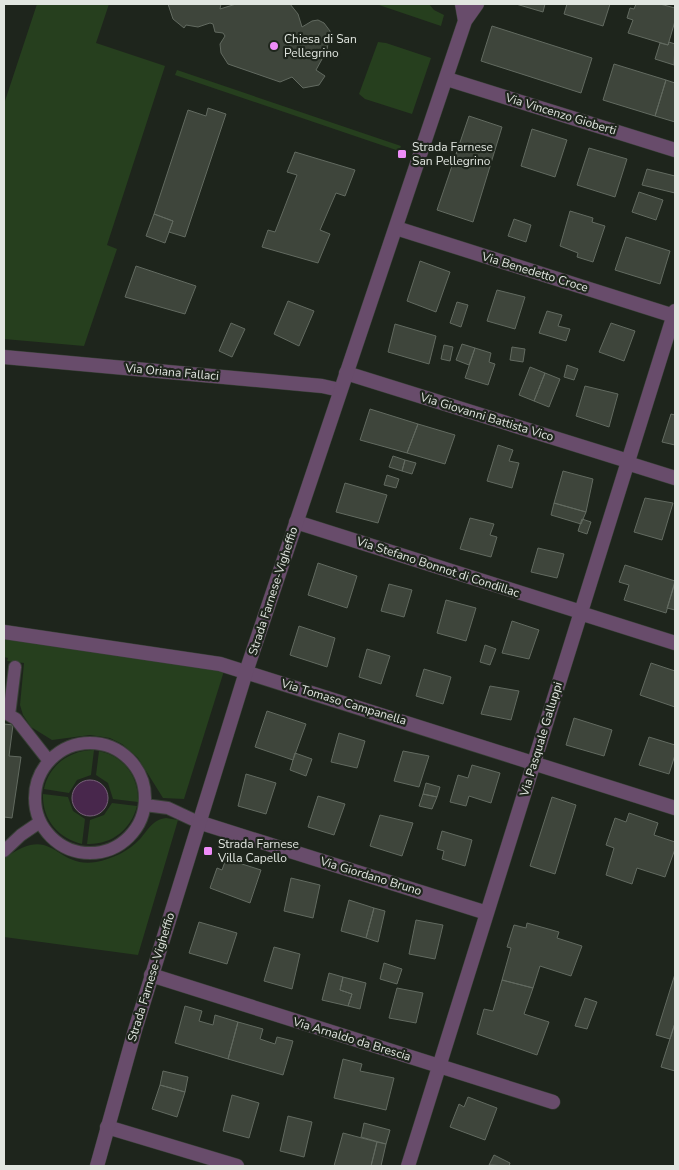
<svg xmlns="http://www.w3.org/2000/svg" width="679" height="1170" font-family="'Nunito Sans',sans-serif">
  <rect width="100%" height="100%" fill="#1e251c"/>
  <!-- green -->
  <path fill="#263f1e" d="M37,4H109L96,43L165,66L107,245L117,249L84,346L4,339V104Z
    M376,4H429L434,10L444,15L441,26Z
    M378,42L386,43L431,58L412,114L365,99L359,94Z
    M177,70L401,146L399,151L175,75Z
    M4,639L224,671L184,799L163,798L138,758L122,744L110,738L90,735L52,740L31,727L23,715L20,705L24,663L7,661L8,658L4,657Z
    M94,750L91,775L77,780L69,793L44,789C49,765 70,750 94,750Z
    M99,751C123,756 139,776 138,802L113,799L108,783L96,775Z
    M43,794L68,797L73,811L85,819L82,844C58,838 42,819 43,794Z
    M112,803L137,806C131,830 111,845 87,844L90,820L104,815Z
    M166,818L178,820L138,955L4,937V859C54,821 54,869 96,862C112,859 129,851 140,839C149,829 152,820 166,818Z"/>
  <!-- water -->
  <path fill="#48274c" stroke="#766078" d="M72 798a18 18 0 1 1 36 0a18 18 0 1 1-36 0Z"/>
  <!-- building -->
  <path fill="#3e453b" stroke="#626a60" d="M168,4H221L220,9L236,4H290L298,14L302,27L312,21L318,20L324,23L330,31L327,50L316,70L325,76L319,85L303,88L292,77L280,82L228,64L221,53L220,44L225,36L223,33L215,32L213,24L210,23L198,27L186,25L184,28L173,19Z
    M516,4H545L543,12Z
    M567,4H610L603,26L564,14Z
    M636,4H660L675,8V21L668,45L628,33L633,20L627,18L630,8L634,9Z
    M492,26L592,58L581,93L481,61Z
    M669,42L675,44L674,65L655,59L660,43L668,45Z
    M614,64L666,80L655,116L603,100Z
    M666,80L675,83V122L655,116Z
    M208,108L226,114L185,237L169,232L173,221L154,214L188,110L206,116Z
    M469,116L502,127L473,222L437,210Z
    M532,129L567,140L555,177L521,166Z
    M589,148L627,159L615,197L577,185Z
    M295,152L355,170L345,196L336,193L320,230L330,234L318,263L262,247L268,230L275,232L297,175L287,172Z
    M647,169L675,176V193L642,185Z
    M639,192L663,200L656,220L632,212Z
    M570,211L593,218L592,222L605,226L593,262L577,257L578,253L560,246Z
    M154,214L173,221L165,243L146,236Z
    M514,219L531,225L526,242L508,236Z
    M626,237L670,251L660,284L615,270Z
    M420,261L450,272L436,312L407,301Z
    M136,266L196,286L185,314L125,297Z
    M497,290L525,297L515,329L487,321Z
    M288,301L314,311L299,346L274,334Z
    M457,302L468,305L461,327L450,323Z
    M547,311L562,315L558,326L570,329L566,341L539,333Z
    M231,323L245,329L232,357L219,351Z
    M611,323L635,331L624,361L599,352Z
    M395,324L436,336L429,364L388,352Z
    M462,344L475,348L469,365L456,360Z
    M444,345L453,347L450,361L441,359Z
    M512,347L525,349L523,362L510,360Z
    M475,348L491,353L489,362L495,364L488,385L465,378Z
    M567,365L578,369L574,380L564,377Z
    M530,367L545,373L534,401L519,395Z
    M545,373L560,379L549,407L534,401Z
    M585,386L618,394L609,427L576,416Z
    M370,409L418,424L407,453L360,440Z
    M671,414L675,415V445L662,442Z
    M418,424L455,435L445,464L407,453Z
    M498,445L513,450L509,461L519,463L512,488L487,481Z
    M393,456L405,460L402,471L389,467Z
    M405,460L416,463L412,474L402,471Z
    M563,471L593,479L586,512L554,503Z
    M387,475L399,479L396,488L384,485Z
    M345,483L387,495L378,523L336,512Z
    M645,498L673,503L662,540L634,532Z
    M554,503L586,512L581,524L551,515Z
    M470,518L494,524L490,535L497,537L491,557L460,549Z
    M582,519L591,522L587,534L578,531Z
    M538,548L564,554L557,578L531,572Z
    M318,563L357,576L347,608L308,595Z
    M625,565L675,581L666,613L624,600L629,585L619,582Z
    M675,583V610L667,608Z
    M389,584L412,590L404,617L381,611Z
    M446,600L476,608L466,641L437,633Z
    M512,621L539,630L529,659L502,653Z
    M299,626L335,638L327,667L290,655Z
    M485,645L496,649L490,665L480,662Z
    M367,649L390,656L381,684L359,677Z
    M651,663L675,671V707L640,695Z
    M424,669L451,677L443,704L416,696Z
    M490,686L519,691L511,720L481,714Z
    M267,711L306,724L293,760L255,747Z
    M574,718L612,730L604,756L566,745Z
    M4,724L13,725L9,756L21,757L12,818L4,817Z
    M339,733L365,741L357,768L331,762Z
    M649,737L675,745V755L669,774L639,765Z
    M403,751L429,756L419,787L394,781Z
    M295,753L312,759L306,776L290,770Z
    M472,765L500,773L491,803L469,796L466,806L450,802L458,775L468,778Z
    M246,774L276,783L266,814L238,806Z
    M426,783L440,787L437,797L423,794Z
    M423,794L437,797L432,809L419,806Z
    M318,796L345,804L334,835L308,827Z
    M552,797L576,805L555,874L530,866Z
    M629,813L658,823L654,835L675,842V849L665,877L637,868L632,884L606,875L614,848L606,845L615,818L626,822Z
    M380,815L413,823L402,856L370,846Z
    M442,831L472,840L465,866L442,859L444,851L437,849Z
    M226,859L261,870L250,903L210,888L217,868L222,870Z
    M291,878L320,885L313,918L284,911Z
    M349,900L374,908L366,938L341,931Z
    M374,908L385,911L378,942L366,938Z
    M416,920L443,925L435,959L409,954Z
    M199,922L237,933L227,964L189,953Z
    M527,923L559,932L557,938L582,946L571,976L540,966L533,988L502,980L511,948L507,947L514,925L526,928Z
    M274,947L300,954L292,989L264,981Z
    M384,963L402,969L397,984L380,979Z
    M329,973L343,977L340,990L352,994L348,1006L322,1000Z
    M675,974V1023L670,1039L656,1035Z
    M343,977L366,983L360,1009L348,1006L352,994L340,990Z
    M502,980L533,988L524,1014L549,1022L537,1055L477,1034L484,1009L493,1011Z
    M397,988L423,993L416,1023L389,1018Z
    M585,998L597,1002L587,1029L575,1026Z
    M185,1006L202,1011L199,1021L213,1025L215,1015L238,1022L228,1059L175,1043Z
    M238,1022L263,1029L260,1039L275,1044L277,1037L293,1041L283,1075L228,1059Z
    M675,1023V1071L661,1067Z
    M343,1059L362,1064L360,1071L394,1078L386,1110L334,1098Z
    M163,1071L188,1077L185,1092L160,1085Z
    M160,1085L185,1092L177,1117L152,1109Z
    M232,1095L259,1103L249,1138L223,1131Z
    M468,1097L497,1108L485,1140L450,1127L459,1104L464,1107Z
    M288,1116L312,1122L304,1157L280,1151Z
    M364,1123L390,1130L386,1144L361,1137Z
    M343,1133L377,1142L371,1166H334Z
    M377,1142L386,1144L381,1166H371Z
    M494,1155L510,1163L509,1166L489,1165Z"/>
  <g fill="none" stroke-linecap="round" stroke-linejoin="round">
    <defs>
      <path id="service" d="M15,667L9,715L16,719L49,761
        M35 798a55 55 0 1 1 110 0a55 55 0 1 1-110 0Z
        M145,805L168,808L198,822
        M4,851L21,835L40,822"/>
      <path id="minor" d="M447,79L675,150
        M396,228L674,316
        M4,357L322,386L340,390
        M346,373L628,461
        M627,463L675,478
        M296,522L581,612
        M580,613L675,643
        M4,632L220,664L675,808
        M198,822L487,913
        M151,975L553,1102
        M107,1127L237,1166
        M408,1166L675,311"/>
      <path id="tertiary" d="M462,4L465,21
        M97,1166L135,1030L246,672L465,21L477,4"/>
    </defs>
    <!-- service casing -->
    <use href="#service" stroke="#394037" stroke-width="14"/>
    <!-- minor casing -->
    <use href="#minor" stroke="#394037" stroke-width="15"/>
    <!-- tertiary casing -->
    <use href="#tertiary" stroke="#394037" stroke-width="15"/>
    <!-- service -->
    <use href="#service" stroke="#684c6b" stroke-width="12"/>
    <!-- minor -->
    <use href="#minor" stroke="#684c6b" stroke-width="14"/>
    <!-- tertiary -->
    <use href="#tertiary" stroke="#684c6b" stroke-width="14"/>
  </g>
  <!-- markers -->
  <g fill="#ee8cf8" stroke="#1e251c" stroke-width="2">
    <circle cx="274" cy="46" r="5"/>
    <rect x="397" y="149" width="10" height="10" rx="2.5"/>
    <rect x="203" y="846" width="10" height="10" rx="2.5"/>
  </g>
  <g text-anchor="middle" stroke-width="4.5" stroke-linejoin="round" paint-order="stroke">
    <!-- poi labels -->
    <g font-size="12" fill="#e1e6e0" stroke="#1e251c" text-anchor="start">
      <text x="284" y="43">Chiesa di San<tspan x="284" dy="14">Pellegrino</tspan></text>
      <text x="412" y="151">Strada Farnese<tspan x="412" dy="14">San Pellegrino</tspan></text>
      <text x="218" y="848">Strada Farnese<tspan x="218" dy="14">Villa Capello</tspan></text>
    </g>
    <!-- street labels -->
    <g font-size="12" fill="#e1e6e0" stroke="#1e251c">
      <text transform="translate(561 114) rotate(17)" y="4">Via Vincenzo Gioberti</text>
      <text transform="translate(535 272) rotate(17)" y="4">Via Benedetto Croce</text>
      <text transform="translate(172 372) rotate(5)" y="4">Via Oriana Fallaci</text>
      <text transform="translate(487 417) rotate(17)" y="4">Via Giovanni Battista Vico</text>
      <text transform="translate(438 567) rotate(18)" y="4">Via Stefano Bonnot di Condillac</text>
      <text transform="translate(273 591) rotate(-72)" y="4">Strada Farnese-Vigheffio</text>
      <text transform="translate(344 702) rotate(17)" y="4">Via Tomaso Campanella</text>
      <text transform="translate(541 739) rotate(-73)" y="4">Via Pasquale Galluppi</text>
      <text transform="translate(371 876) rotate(17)" y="4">Via Giordano Bruno</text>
      <text transform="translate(151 977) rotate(-73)" y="4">Strada Farnese-Vigheffio</text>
      <text transform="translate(352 1039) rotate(17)" y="4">Via Arnaldo da Brescia</text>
    </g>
  </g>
  <!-- border -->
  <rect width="679" height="1170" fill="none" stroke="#e1e6e0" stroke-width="10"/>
</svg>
